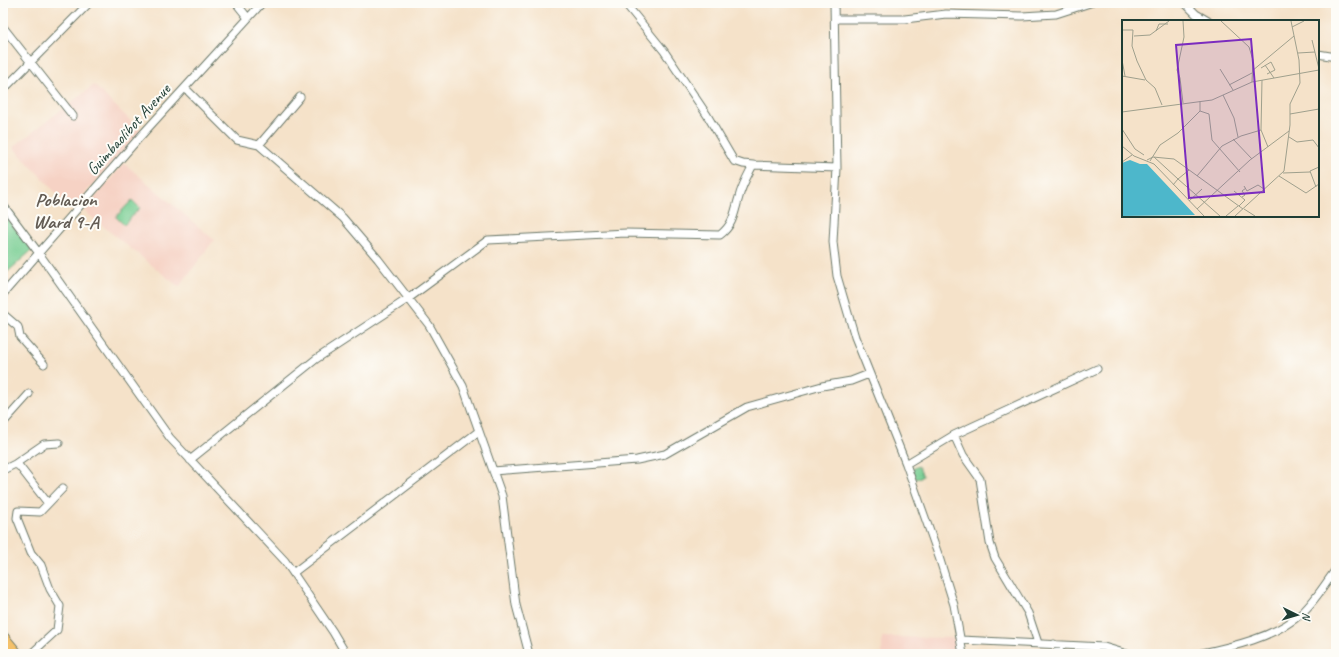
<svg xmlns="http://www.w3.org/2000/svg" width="1339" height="657" font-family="Caveat,sans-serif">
  <rect width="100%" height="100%" fill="#fdfcf7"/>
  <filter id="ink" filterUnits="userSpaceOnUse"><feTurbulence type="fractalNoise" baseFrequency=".025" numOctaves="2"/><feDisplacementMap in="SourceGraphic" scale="8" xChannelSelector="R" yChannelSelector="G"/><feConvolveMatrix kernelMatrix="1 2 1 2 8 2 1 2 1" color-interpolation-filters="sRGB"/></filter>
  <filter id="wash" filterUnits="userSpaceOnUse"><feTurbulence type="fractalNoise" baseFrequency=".012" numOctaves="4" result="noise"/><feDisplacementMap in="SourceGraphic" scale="16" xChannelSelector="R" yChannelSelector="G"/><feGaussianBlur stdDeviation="0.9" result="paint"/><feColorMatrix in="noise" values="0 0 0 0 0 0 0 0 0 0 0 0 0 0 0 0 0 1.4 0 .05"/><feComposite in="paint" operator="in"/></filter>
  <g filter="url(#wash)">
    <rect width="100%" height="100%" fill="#f5e2c9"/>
    <!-- built -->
    <path fill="#f6d2c4" d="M94,85L141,131L71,209L13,147Z
      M124,163L214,240L179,287L84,211Z
      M882,637L956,638L959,649L940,654H882Z"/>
    <!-- green -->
    <path fill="#77cd92" stroke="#4b8563" d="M132,200L140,208L124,225L116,217Z
      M6,217L32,250L3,276V219Z
      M918,466L923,476L916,479L912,469Z"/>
  </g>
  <g filter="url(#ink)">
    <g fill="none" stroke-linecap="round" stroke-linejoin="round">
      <defs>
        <path id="minor" d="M236,3L248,18
          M625,3L664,51L707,115L734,161L743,164L753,165
          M834,3L837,168L833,242L837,276L855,337L906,464L939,557L954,605L963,654
          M1185,3L1196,14L1208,21
          M835,19H905L946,14L1022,16L1056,14L1090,3
          M3,27L73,116
          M1318,54L1336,57
          M185,88L237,140L259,145L343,218L378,259L429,325L463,386L502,496L516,605L529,654
          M3,90L89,3
          M259,145L300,97
          M3,205L38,252L170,438L285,561L333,632L346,654
          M3,294L139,138L262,3
          M3,314L18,327L20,337L44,364
          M3,423L29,394
          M954,435L963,455L980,479L990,543L995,558L1028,613L1038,643
          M190,460L316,359L409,298L488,240L626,233L720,235C734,224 734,213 739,197C742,185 748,175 753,165L837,168
          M15,464L44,444L59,443
          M906,464L954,435L1097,369
          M3,470L15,464L19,466L47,502
          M493,471L637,460L665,454L747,407L822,386L851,381L869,374
          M293,573L479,431
          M961,640L1104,647L1127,654
          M1054,644L1062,654
          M31,654L57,630L60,606L50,589L41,565L31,553L17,518L18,511L40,512L63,488
          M1198,654C1232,647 1276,637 1302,613C1315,601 1326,583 1336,569"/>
        <path id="major" d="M3,636L18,654"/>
      </defs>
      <!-- minor casing -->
      <use href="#minor" stroke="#6a7768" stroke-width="9"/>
      <!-- major casing -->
      <use href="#major" stroke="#6a7768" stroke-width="11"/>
      <!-- minor -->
      <use href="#minor" stroke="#fff" stroke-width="7"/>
      <!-- major -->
      <use href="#major" stroke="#f4c16a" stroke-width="9"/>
    </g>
  </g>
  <g text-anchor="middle" stroke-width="4" stroke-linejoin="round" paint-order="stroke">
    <!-- street labels -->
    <g font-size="17" fill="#1f3d34" stroke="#fdfcf7">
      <text transform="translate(128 129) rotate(-48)" y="6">Guimbaolibot Avenue</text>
    </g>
    <!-- quarter labels -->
    <g font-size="19" font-weight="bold" fill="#635c54" stroke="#fdfcf7">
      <text x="66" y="206">Poblacion<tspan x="66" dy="22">Ward 9-A</tspan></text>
    </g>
  </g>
  <!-- overview -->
  <g transform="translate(1122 20)">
    <rect width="197" height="197" fill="#f5e2c9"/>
    <path d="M8,140L18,144H25L73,195L0,196V143Z" fill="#4db7cb"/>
    <path fill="none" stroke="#9fa08d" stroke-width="1" d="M99,1L127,27L131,40L130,62M170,7L182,1M0,10H11L10,26L15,41L24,60L33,68L40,85M34,11L37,4H46M12,16L28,15L47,1M190,20L197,49M176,33L193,32M0,40L3,56M143,45L152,58M139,48L149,42L153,50L145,54M98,49L111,70M130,51L172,16M0,56L23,60M140,60L139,110L146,127M107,65L130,53M101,75L112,98L116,117M78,81V91L87,94L90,120L118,152M61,83L58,58L55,50L62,17L61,1M0,92L90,80L130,62L197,50M168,94L197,89M0,109L13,129L22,135M167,117L175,122L191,120L197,128M111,119L130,139M0,126L12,136L32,144L82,196M32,137L56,159L67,150M25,140L31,137L52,139L121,189M28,141L38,125L56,113L78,91M0,142L10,135M161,153L188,152M75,156L100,126L119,116L139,110M157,156L184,173L197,164M51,165L56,159L98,196M122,166L125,171L136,165L142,169M194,167L188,151L197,147M112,171L123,180L117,186M120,177L123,175L120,171L124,168M67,181L80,169M75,189L128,140L167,111M122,189L133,196M104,196L116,186M113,196L162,151L168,105V84L178,63L177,40L169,1"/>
    <path fill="#7b2cbf" fill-opacity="0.15" stroke="#7b2cbf" stroke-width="2" d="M129,19L142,172L67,178L54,25Z"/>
    <rect width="197" height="197" fill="none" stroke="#1f3d34" stroke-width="2"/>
  </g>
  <!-- margin -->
  <rect width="1339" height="657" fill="none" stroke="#fdfcf7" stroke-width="16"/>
  <!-- north arrow -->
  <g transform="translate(1297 615) rotate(95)" stroke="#fdfcf7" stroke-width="3" paint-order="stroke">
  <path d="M0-3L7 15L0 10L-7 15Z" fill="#1f3d34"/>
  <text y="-6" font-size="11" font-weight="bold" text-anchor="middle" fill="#1f3d34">N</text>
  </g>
</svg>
